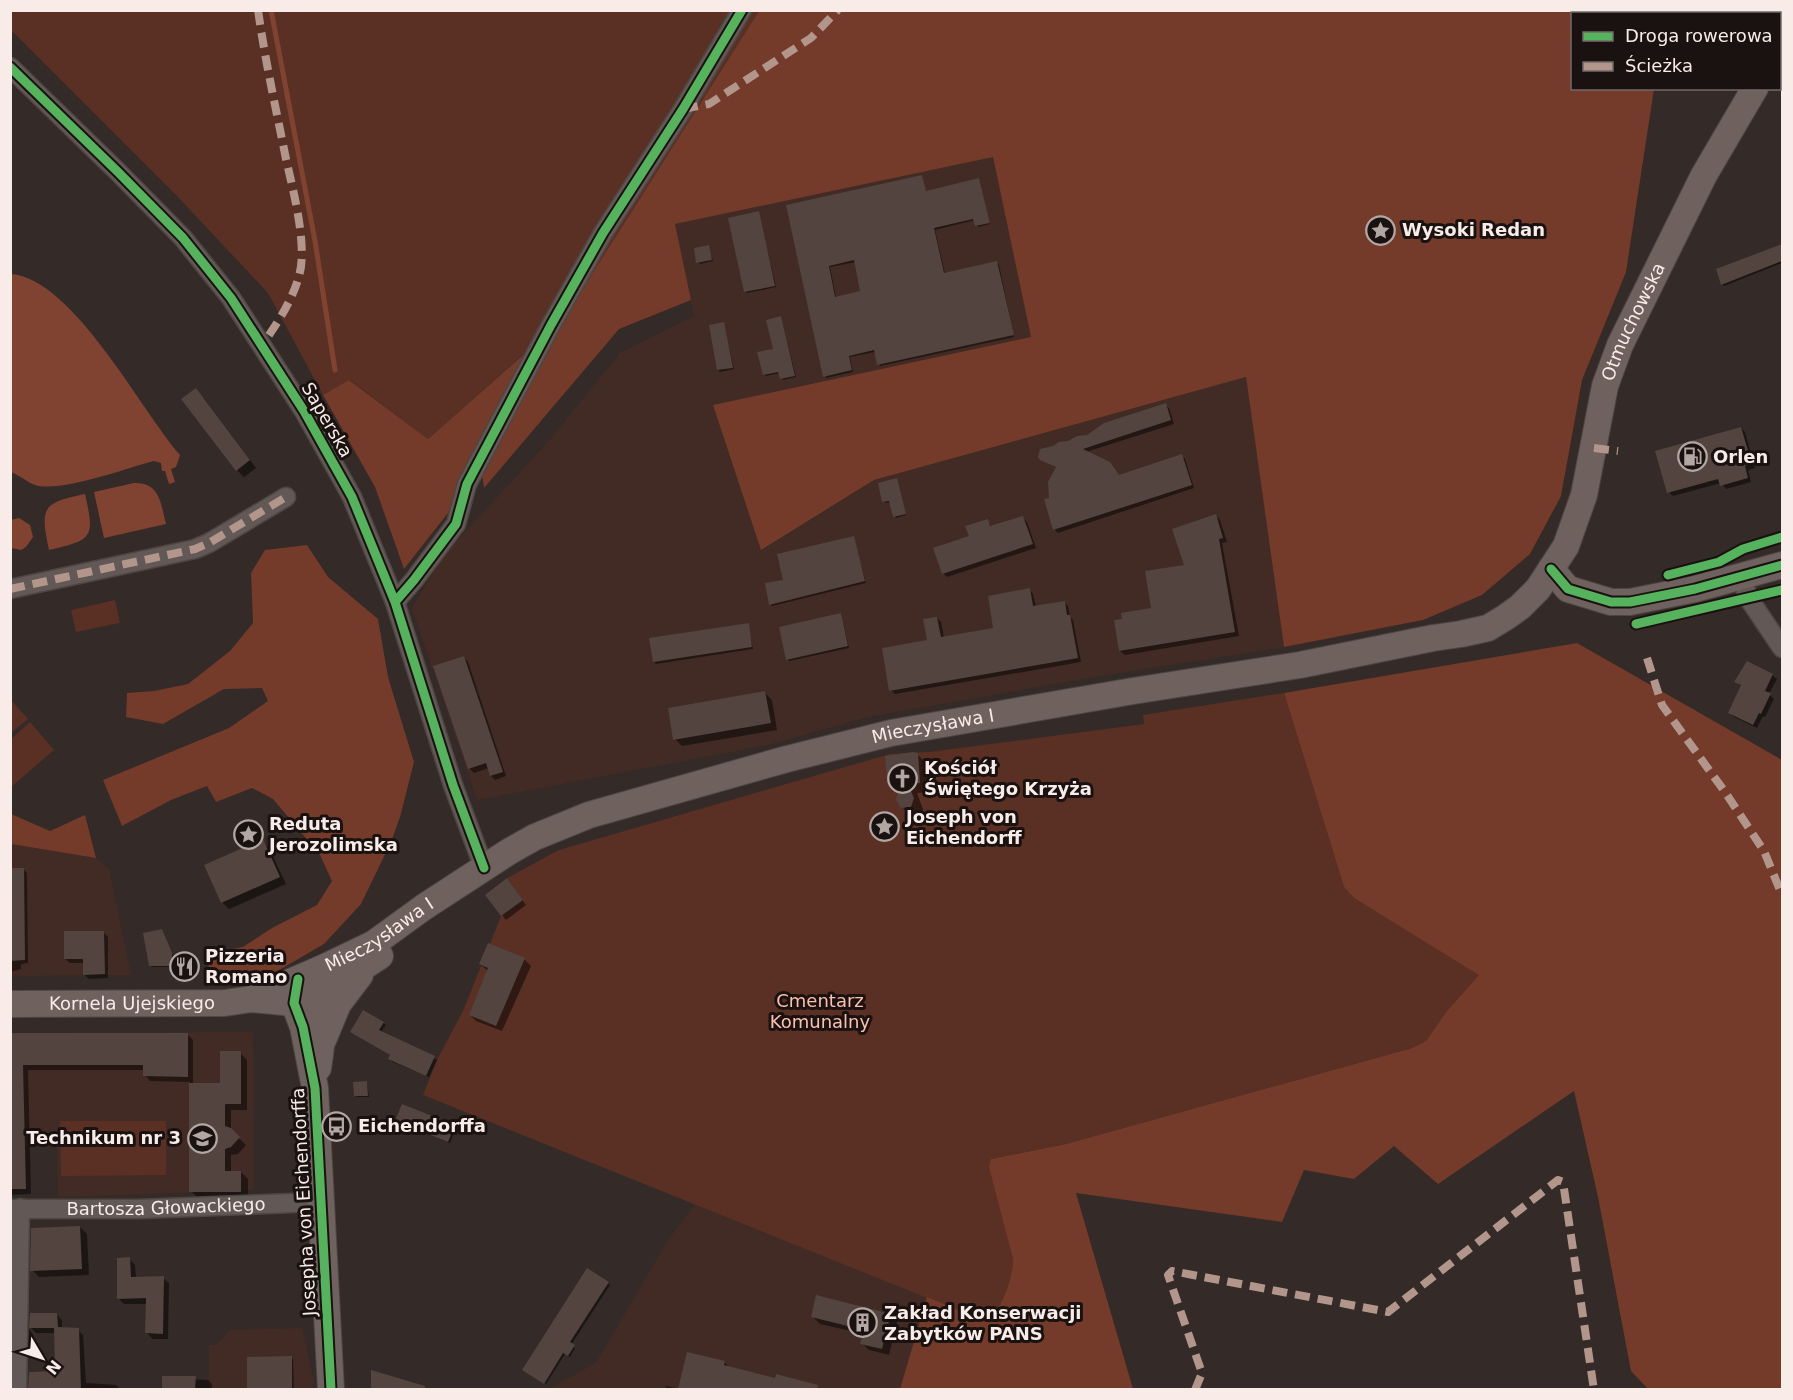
<svg xmlns="http://www.w3.org/2000/svg" width="1793" height="1400" font-family="'DejaVu Sans',sans-serif">
  <rect width="100%" height="100%" fill="#342a27"/>
  <!-- built -->
  <path fill="#422b24" d="M993,156L1031,337L713,405L762,550L874,480L1246,377L1284,647L1094,677L868,717L768,745L477,800L412,608L443,556L548,442L620,353L694,316L675,224Z
    M10,844L96,858L109,869L131,975L11,976Z
    M253,1032L254,1190L58,1197L57,1147L11,1146L10,1033Z
    M695,1204L927,1297L900,1389L547,1390L596,1363L668,1240Z
    M302,1328L314,1381L313,1389L209,1390V1345H216L230,1330Z"/>
  <!-- green -->
  <path fill="#5a3024" d="M10,11H759L564,318L428,439L350,380L323,395L268,293L177,196L11,30Z
    M115,600L120,623L76,632L71,610Z
    M1284,693L1344,887L1354,898L1480,974L1446,1012L1426,1041L1412,1048L1066,1144L991,1159L1013,1259C1012,1280 1004,1301 992,1317L982,1320L423,1095L438,1058L463,1011L501,916L523,900L507,878L559,850L890,754L929,752L1144,724L1143,715Z
    M10,699L28,719L11,733H10Z
    M30,722L54,750L11,787V739Z
    M60,1121H166V1175L61,1176Z"/>
  <!-- forest -->
  <path fill="#743a2a" d="M759,11H1691L1690,14H1572V88L1654,89L1626,272L1582,380L1561,496L1530,554L1482,595L1423,620L1284,647L1246,377L874,480L761,550L713,405L1031,337L993,157L675,224L691,300L619,329L484,488L482,473L564,318Z
    M532,347L465,475L448,513L404,569L375,487L323,395L349,380L428,439Z
    M307,545L328,577L378,619L388,677L414,762L400,817L391,842L361,904L324,944L274,973L210,969L204,954L243,947L272,928L317,905L332,881L320,855L273,799L252,788L216,802L207,786L171,800L122,826L103,780L229,728L268,701L262,688L224,689L163,724L126,717L127,693L154,691L188,684L230,651L253,623L251,573L265,550Z
    M1577,643L1782,760V1389H1648L1631,1371L1598,1197L1574,1091L1438,1184L1394,1146L1354,1179L1304,1170L1282,1222L1076,1193L1133,1389H900L927,1297L982,1320L992,1317C1004,1301 1012,1280 1013,1259L989,1167L991,1159L1066,1144L1412,1048L1426,1041L1446,1012L1479,975L1354,898L1344,887L1284,693Z
    M11,814L50,831L85,815L96,858L11,844Z"/>
  <!-- water -->
  <path fill="#804332" d="M11,274C73,279 140,409 180,455L176,467L171,469L175,482L169,484L165,471H162L161,463L154,461C127,468 60,493 35,485C27,482 19,475 11,472Z
    M134,483C160,482 161,504 166,524L104,538L94,492Z
    M85,494C95,538 93,540 49,550C40,507 42,503 85,494Z
    M19,518L30,525L33,537L26,547L21,550L11,548V520Z"/>
  <!-- shadow -->
  <path fill="#0007" fill-rule="evenodd" d="M922,177L926,192L979,180L980,182L990,224L978,227L975,220L935,230L945,274L997,263L999,265L1014,337L880,366L875,352L850,357L853,372L826,378L787,207ZM856,262L862,293L836,298L830,267Z
    M758,213L776,287L747,293L745,291Z
    M708,246L713,261L700,264L698,262Z
    M1782,246V263L1724,286L1722,284L1718,270Z
    M781,318L796,377L783,380L780,373L766,376L764,375L774,350Z
    M723,324L734,369L720,372L718,370Z
    M203,397L256,468L244,477L237,470Z
    M1165,405L1169,408L1174,424L1086,452L1120,476L1181,456L1185,459L1194,488L1058,533L1054,529L1050,499L1057,468L1042,459L1053,448L1088,437Z
    M1741,428L1745,432L1755,468L1748,470L1751,482L1726,489L1721,483L1673,496L1669,492Z
    M896,480L906,515L896,518L891,502L886,503L884,501Z
    M1215,515L1220,520L1227,542L1222,543L1239,636L1125,655L1120,651L1124,620L1153,609L1185,566Z
    M1023,518L1027,522L1036,548L947,577L943,573L971,537L987,521L992,527Z
    M853,538L866,583L772,606L771,604L784,581Z
    M1030,590L1033,594L1036,607L1064,602L1068,606L1070,617L1073,620L1081,662L895,694L891,690L928,641L937,618L941,622L944,638L995,629Z
    M841,614L849,648L789,661L788,660Z
    M748,625L753,649L656,664L654,662Z
    M464,657L468,662L506,776L495,780L491,776L489,768L474,773L470,769L435,666Z
    M1772,675L1777,679L1769,694L1774,699L1765,717L1763,716L1757,728L1734,717L1730,713L1742,687L1736,681Z
    M765,693L772,700L777,730L682,746L675,739Z
    M917,754L927,764L929,792L917,793L923,809L921,816L912,817L902,807L899,795L890,785Z
    M262,841L269,848L286,884L229,909L222,902Z
    M10,869H23L27,873L28,963L21,964V969L10,972Z
    M511,885L526,905L506,920L487,895Z
    M162,931L173,956V967H153L151,966Z
    M103,932L108,937V978L89,979L84,974V963H70L65,959Z
    M488,945L525,960L531,966L502,1031L476,1021L470,1015L488,971L480,964Z
    M383,1023L386,1025L381,1032L437,1060L429,1077L393,1062L390,1059L392,1056L355,1034Z
    M10,1034H187L193,1040V1085H222L240,1053L247,1060V1110H231V1131L246,1145L238,1154L231,1155V1172H241L248,1179V1198H198L191,1191L190,1082L150,1081L145,1075V1070H28L31,1194L10,1195Z
    M367,1083L369,1097H357L355,1095Z
    M399,1122L454,1127L456,1128L450,1143Z
    M80,1227L87,1234L89,1275L39,1277L32,1270Z
    M129,1259L135,1265L136,1278H163L169,1283L168,1339H153L147,1333L148,1304H124L118,1298Z
    M608,1283L610,1285L571,1345L575,1348L570,1357L565,1354L546,1384L526,1371Z
    M56,1314L62,1320V1329L78,1330L83,1335L86,1383L116,1385L121,1390H30V1373H57L55,1333H36L31,1328Z
    M890,1315L897,1322L889,1355L869,1350L862,1343L864,1334L820,1324L813,1317Z
    M688,1353L724,1362L730,1368L776,1380L812,1385L817,1390H666V1386L680,1389Z
    M291,1357L293,1359L294,1390H248V1358Z
    M373,1372L431,1390H372Z
    M163,1378L208,1380L212,1384V1390H164Z"/>
  <g fill="none" stroke-linecap="round" stroke-linejoin="round">
    <!-- stream -->
    <path stroke="#804332" stroke-width="5" d="M271,10L315,241L335,370"/>
  </g>
  <!-- building -->
  <path fill="#53443f" fill-rule="evenodd" d="M922,175L926,191L979,178L990,223L975,226L973,219L934,228L944,273L997,261L1014,335L877,365L874,350L849,356L852,370L823,377L786,205ZM854,260L860,291L835,297L829,266Z
    M759,211L775,286L744,292L728,218Z
    M1782,244V261L1721,285L1716,269Z
    M709,245L712,260L696,263L694,248Z
    M781,316L795,376L780,379L778,372L763,375L757,352L773,349L766,320Z
    M724,322L733,368L717,370L709,325Z
    M196,388L250,460L236,471L181,399Z
    M1166,403L1171,420L1083,449L1110,462L1119,475L1182,454L1192,485L1053,530L1044,499L1049,498L1048,482L1056,467L1040,460L1038,457L1040,449L1053,446L1059,442L1068,441L1077,436L1087,435L1104,423Z
    M1741,427L1752,464L1745,466L1748,478L1720,486L1718,479L1667,493L1655,451Z
    M897,478L906,514L893,517L889,501L882,502L878,483Z
    M1216,514L1223,538L1219,539L1235,632L1119,651L1114,620L1122,619L1121,613L1151,608L1145,571L1184,565L1172,529Z
    M1023,516L1033,544L942,574L933,548L969,536L965,526L988,519L990,526Z
    M854,536L865,581L769,605L765,583L783,580L777,554Z
    M1030,588L1033,606L1065,601L1067,615H1070L1078,658L889,691L882,648L927,640L923,619L937,617L941,637L993,628L988,596Z
    M841,613L848,646L786,660L779,627Z
    M749,623L752,647L653,662L649,638Z
    M464,656L503,772L490,776L486,763L468,769L433,666Z
    M1747,661L1773,674L1765,691L1771,693L1761,714L1759,713L1753,725L1728,713L1741,685L1734,682Z
    M765,691L771,723L673,740L668,708Z
    M913,752L918,753L920,783L908,784L914,798L911,807L901,808L896,800L899,786H888L885,756Z
    M263,839L280,877L221,903L204,865Z
    M10,868H24L25,960L10,961Z
    M507,878L523,900L501,916L485,895Z
    M162,929L172,953V966H149L143,933Z
    M64,931H104L105,974L83,975V959H64Z
    M488,943L525,958L496,1026L469,1015L488,968L479,964Z
    M363,1010L384,1022L379,1030L435,1056L426,1076L388,1059L390,1055L350,1032Z
    M10,1033H188V1077L143,1076V1065H23L26,1189H10Z
    M220,1051H241V1104H225V1126L231,1128L240,1137L231,1147L225,1149V1171H241V1192H189V1083H220Z
    M367,1081L368,1096H354L353,1082Z
    M402,1104L455,1125L448,1142L395,1121Z
    M80,1226L82,1269L30,1271L31,1228Z
    M130,1257L131,1277L164,1276L163,1334L145,1333L146,1298L117,1299V1258Z
    M587,1268L609,1282L570,1342L575,1345L568,1356L563,1353L544,1384L522,1370Z
    M816,1295L891,1314L882,1349L860,1344L864,1330L811,1317Z
    M30,1313H57L58,1327L79,1328L81,1389H28L29,1372L55,1371L54,1328H29Z
    M687,1352L725,1361L724,1365L775,1378L776,1374L818,1385L817,1389H678Z
    M292,1356V1389H247V1357Z
    M371,1370L425,1386V1389H371Z
    M162,1376H196L195,1389H162Z"/>
  <g fill="none" stroke-linecap="round" stroke-linejoin="round">
    <defs>
      <g id="street">
        <path d="M10,67L118,172L183,238L231,298L304,411L352,497L395,602L453,785L484,868"/>
        <path d="M1741,577L1749,599L1782,648"/>
        <path d="M10,589L195,549L209,543L286,497"/>
        <path d="M395,602L414,580L456,524L467,484L551,325L603,233L683,109L742,10"/>
        <path id="s1" d="M10,1209H139L320,1202"/>
        <path d="M17,1390L20,1208"/>
      </g>
      <g id="secondary">
        <path d="M1780,48L1782,43"/>
        <path d="M1551,569L1568,589L1611,602H1630L1695,589L1782,565"/>
        <path d="M301,984C325,1014 324,1033 318,1068"/>
        <path d="M297,986L294,1003L303,1027L315,1088L331,1390"/>
        <path id="s2" d="M251,999L325,967L373,944L424,907L510,851L535,837L589,815L787,759L891,733L1133,691L1300,665L1433,638L1461,634L1488,628L1506,617L1520,607L1538,589L1566,546L1584,495L1605,386L1620,345L1704,175L1755,88"/>
        <path id="s3" d="M10,1004L225,1003L251,999L294,1003L339,983L380,956"/>
        <path d="M323,1040L338,1004L360,975"/>
      </g>
    </defs>
    <!-- street casing -->
    <use href="#street" stroke="#4f4643" stroke-width="21"/>
    <!-- secondary casing -->
    <use href="#secondary" stroke="#4f4643" stroke-width="28"/>
    <!-- street -->
    <use href="#street" stroke="#625855" stroke-width="18"/>
    <!-- secondary -->
    <use href="#secondary" stroke="#6e615e" stroke-width="26"/>
    <!-- quiet -->
    <path stroke="#b2968c" stroke-width="8" stroke-dasharray="15 8" stroke-linecap="butt" d="M258,10C265,60 276,109 286,159C293,190 308,246 299,276C292,301 277,324 262,345
      M683,109L709,104L811,38L838,10
      M1594,448L1618,451
      M10,589L195,549L209,543L286,497
      M1647,658L1662,705L1725,792L1764,851L1782,895
      M1195,1390L1202,1373L1168,1275L1172,1271L1388,1312L1558,1180L1563,1182L1594,1390"/>
    <defs>
      <path id="cycleway" d="M10,67L118,172L183,238L231,298L304,411L352,497L395,602L453,785L484,868
        M1551,569L1568,589L1611,602H1630L1695,589L1782,565
        M1668,575L1719,562L1743,549L1782,537
        M395,602L414,580L456,524L467,484L551,325L603,233L683,109L742,10
        M1636,624L1782,590
        M298,979L294,1003L303,1027L315,1088L331,1390"/>
    </defs>
    <!-- cycleway casing -->
    <use href="#cycleway" stroke="#1a1210" stroke-width="13"/>
    <!-- cycleway -->
    <use href="#cycleway" stroke="#56b35d" stroke-width="9"/>
  </g>
  <!-- icons -->
  <defs>
    <symbol id="sight-ring" viewBox="-11 -11 22 22"><circle r="9.5" fill="#1a1210" stroke="#b3a7a4" stroke-width="1.5"/><path d="M0-6L1.8-2.2L6-1.7L2.9 1.2L3.7 5.4L0 3.3L-3.7 5.4L-2.9 1.2L-6-1.7L-1.8-2.2Z" fill="#b3a7a4"/></symbol>
    <symbol id="fuel-ring" viewBox="-11 -11 22 22"><circle r="9.5" fill="#1a1210" stroke="#b3a7a4" stroke-width="1.5"/><path d="M-5.5-6h7V0h2V4h1.3V-2.5L3-4.5l.8-.8L6-3V5H2.5V1h-1V6h-7ZM-4.2-4.7v3.2H.2V-4.7Z" fill="#b3a7a4"/></symbol>
    <symbol id="church-ring" viewBox="-11 -11 22 22"><circle r="9.5" fill="#1a1210" stroke="#b3a7a4" stroke-width="1.5"/><path d="M-1.2-6h2.4v3.5h3.3v2.4h-3.3V6h-2.4V-.1h-3.3v-2.4h3.3Z" fill="#b3a7a4"/></symbol>
    <symbol id="restaurant-ring" viewBox="-11 -11 22 22"><circle r="9.5" fill="#1a1210" stroke="#b3a7a4" stroke-width="1.5"/><path d="M-5-6h1v4h1v-4h1v4h1v-4h1v5L-1.5 .5V6h-2V.5L-5-1ZM5-6V6H3V1.5H1.5Q1.5-4 5-6Z" fill="#b3a7a4"/></symbol>
    <symbol id="bus-ring" viewBox="-11 -11 22 22"><circle r="9.5" fill="#1a1210" stroke="#b3a7a4" stroke-width="1.5"/><path d="M-5-6H5V4H4V6H2V4H-2V6H-4V4H-5ZM-3.5-4V0h7V-4ZM-3.5 1.2v1.5H-2V1.2ZM2 1.2v1.5H3.5V1.2Z" fill="#b3a7a4"/></symbol>
    <symbol id="school-ring" viewBox="-11 -11 22 22"><circle r="9.5" fill="#1a1210" stroke="#b3a7a4" stroke-width="1.5"/><path d="M0-5L7-2L0 1L-7-2ZM-4 1L0 2.5L4 1V4Q0 6-4 4Z" fill="#b3a7a4"/></symbol>
    <symbol id="building-ring" viewBox="-11 -11 22 22"><circle r="9.5" fill="#1a1210" stroke="#b3a7a4" stroke-width="1.5"/><path d="M-4-6H4V6H1V3H-1V6H-4ZM-2.5-4.3h1.7v1.8h-1.7ZM.8-4.3h1.7v1.8H.8ZM-2.5-1h1.7V.8h-1.7ZM.8-1h1.7V.8H.8Z" fill="#b3a7a4"/></symbol>
  </defs>
  <g fill-rule="evenodd">
    <use href="#sight-ring" x="1364" y="214" width="33" height="33"/>
    <use href="#fuel-ring" x="1676" y="440" width="33" height="33"/>
    <use href="#church-ring" x="886" y="762" width="33" height="33"/>
    <use href="#sight-ring" x="868" y="810" width="33" height="33"/>
    <use href="#sight-ring" x="232" y="818" width="33" height="33"/>
    <use href="#restaurant-ring" x="168" y="950" width="33" height="33"/>
    <use href="#bus-ring" x="320" y="1110" width="33" height="33"/>
    <use href="#school-ring" x="186" y="1122" width="33" height="33"/>
    <use href="#building-ring" x="846" y="1306" width="33" height="33"/>
  </g>
  <g text-anchor="middle" stroke-width="6" stroke-linejoin="round" paint-order="stroke">
    <!-- poi labels -->
    <g font-size="18" font-weight="bold" fill="#f8ebe8" stroke="#1a1210" text-anchor="start">
      <text x="1402" y="236">Wysoki Redan</text>
      <text x="1713" y="463">Orlen</text>
      <text x="924" y="774">Kościół<tspan x="924" dy="21">Świętego Krzyża</tspan></text>
      <text x="906" y="823">Joseph von<tspan x="906" dy="21">Eichendorff</tspan></text>
      <text x="269" y="830">Reduta<tspan x="269" dy="21">Jerozolimska</tspan></text>
      <text x="205" y="962">Pizzeria<tspan x="205" dy="21">Romano</tspan></text>
      <text x="358" y="1132">Eichendorffa</text>
      <text x="181" y="1144" text-anchor="end">Technikum nr 3</text>
      <text x="884" y="1319">Zakład Konserwacji<tspan x="884" dy="21">Zabytków PANS</tspan></text>
    </g>
    <!-- street labels -->
    <g font-size="18" fill="#f8ebe8" stroke="#1a1210">
      <text dy="6" stroke="none"><textPath href="#s2" startOffset="1656">Otmuchowska</textPath></text>
      <text transform="translate(327 420) rotate(60)" y="6">Saperska</text>
      <text dy="6" stroke="none"><textPath href="#s2" startOffset="742">Mieczysława I</textPath></text>
      <text dy="6" stroke="none"><textPath href="#s2" startOffset="144">Mieczysława I</textPath></text>
      <text dy="6" stroke="none"><textPath href="#s3" startOffset="122">Kornela Ujejskiego</textPath></text>
      <text transform="translate(304 1202) rotate(-93)" y="6">Josepha von Eichendorffa</text>
      <text dy="6" stroke="none"><textPath href="#s1" startOffset="156">Bartosza Głowackiego</textPath></text>
    </g>
    <!-- park labels -->
    <g font-size="18" fill="#fdbfae" stroke="#1a1210">
      <text x="820" y="1007">Cmentarz<tspan x="820" dy="21">Komunalny</tspan></text>
    </g>
  </g>
  <!-- border -->
  <rect width="1793" height="1400" fill="none" stroke="#f8ebe8" stroke-width="24"/>
  <!-- legend -->
  <rect x="1571" y="12" width="210" height="78" fill="#1a1210" stroke="#736966" stroke-width="1.5"/>
  <rect x="1583" y="32" width="30" height="9" fill="#56b35d" stroke="#736966" stroke-width="1.5"/>
  <text x="1625" y="42" font-size="18" fill="#f8ebe8">Droga rowerowa</text>
  <rect x="1583" y="62" width="30" height="9" fill="#b2968c" stroke="#736966" stroke-width="1.5"/>
  <text x="1625" y="72" font-size="18" fill="#f8ebe8">Ścieżka</text>
  <!-- north arrow -->
  <g transform="translate(42 1358) rotate(129)" stroke="#1a1210" stroke-width="4.5" paint-order="stroke">
  <path d="M0-4.5L10 22L0 15L-10 22Z" fill="#f8ebe8"/>
  <text y="-9" font-size="16" font-weight="bold" text-anchor="middle" fill="#f8ebe8">N</text>
  </g>
</svg>
